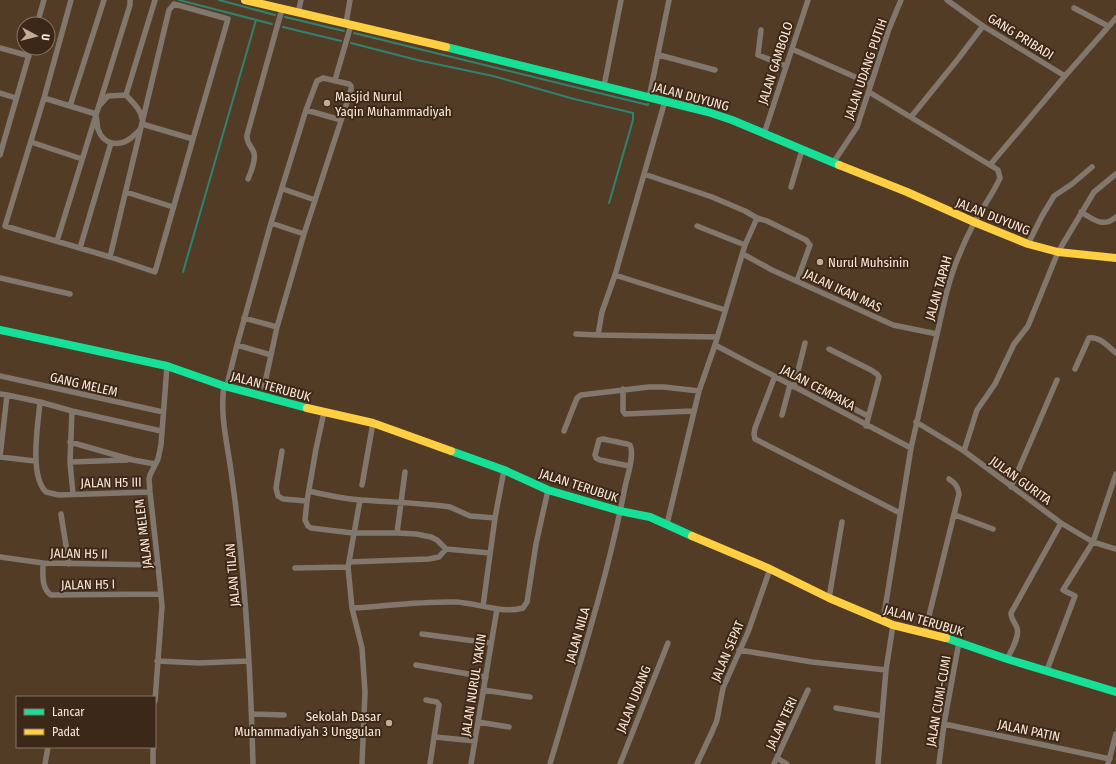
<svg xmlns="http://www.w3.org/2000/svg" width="1116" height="764" font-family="'Fira Sans Condensed',sans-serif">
  <rect width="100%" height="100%" fill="#533c26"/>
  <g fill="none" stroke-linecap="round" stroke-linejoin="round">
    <!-- stream -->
    <path stroke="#2f8372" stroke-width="2" d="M179,0L272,24
      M219,0L275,15
      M285,17L344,31
      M283,27L341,41
      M354,33L648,105V104
      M351,43L417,60L493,76L574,99L633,113V120L609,203
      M183,272L256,20"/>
    <!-- street -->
    <path stroke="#82776d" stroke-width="5.5" d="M71,0L44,98L96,114
      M947,0L983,26L1065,76
      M1074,8L1108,26
      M298,13L301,0
      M346,23L350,0
      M37,24L44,0
      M761,30L758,55L786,66
      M0,48L29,56
      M792,49L871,84
      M659,55L715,70
      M335,80L351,25
      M604,86L621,0
      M869,92L990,165
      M0,93L16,98
      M44,98L5,226L110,257L155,272L193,139
      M649,98L669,0
      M100,105L108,96L126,95
      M70,106L104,0
      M306,110L341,120
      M96,116C97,120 97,125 98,129C103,145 119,147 131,138C134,135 138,133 140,129
      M911,117L958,59L983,26
      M142,119C141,109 132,102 126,95L155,0
      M764,134L808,0
      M31,142L82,159
      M0,155L31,48
      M833,163L857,127L889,29L901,0
      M644,174L712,197L745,211L757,218
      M248,179C251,172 256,161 254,153C252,146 246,144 247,135L282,9
      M791,187L802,150
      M283,189L315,200
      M126,192L173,207
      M1081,212C1094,220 1103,228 1116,217
      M271,223L304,234
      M697,226L745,245
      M57,241L130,5V0
      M1028,244L1042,216L1054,196L1072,184L1092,167
      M80,248L111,143
      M743,254L772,270L893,325L937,334
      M110,257L169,10L174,4L228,19L193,139L142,124
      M615,275L725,310
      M0,278L70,294
      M244,318L277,327
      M576,334L598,335L602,312L615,275L665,101
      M598,335L717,337
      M237,345L271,223L306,110L317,81L323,78L349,84L351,86V90L304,234L277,327L271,355
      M715,345L911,448
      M829,349L871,370L877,374L879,377L866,426
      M1075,369L1089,338C1099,336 1108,346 1116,353
      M0,376L163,412
      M775,376L755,428L754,434L755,439L900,513
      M228,381L237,345L271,355L264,387
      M224,386C220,412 226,438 230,464C233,485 236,506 238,527C247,606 251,685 253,764
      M794,387L805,343
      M623,389V411L625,414L693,411
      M819,391L868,416
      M0,394L7,395
      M40,402C38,424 29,476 46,492L59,495L150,492
      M72,411L70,462L73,494
      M324,412L316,449L307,501L305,520L308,526L311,528L353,533H397L405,472
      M782,415L790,385
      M916,422L964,451L1061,523L1093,542L1116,549
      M564,431L577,398L581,395L649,387H664L699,391
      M70,442L133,460L155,464
      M282,451L276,488L278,496L283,499L307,501
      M964,451L977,410L995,384L1014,344L1028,326L1058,252L1094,192L1116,174
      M0,457L7,395L40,402L72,411L161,431
      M0,457L35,461
      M70,462L127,460
      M362,485L373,423
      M1011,487L1057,380
      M309,491C326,495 343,499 361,500C388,502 416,503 443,506L450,507L470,516L495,518
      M360,500L348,567L352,608L362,648L365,692L362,764
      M61,514L69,564
      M955,515L993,529
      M667,524L699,391L715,345L745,245L757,218L767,221L806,240L810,245L797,281
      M397,533L416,534L431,537L437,540L446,549L490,553
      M0,557L43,563L158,565
      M349,562L429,559L439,557L446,549
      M43,563C43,574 41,588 51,595L161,594
      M295,568L348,567
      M829,598L842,522
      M483,606L495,518L504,470
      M352,608C386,606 422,601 456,602C478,603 502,614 523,608L527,602L536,544L548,490
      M883,621L911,448L946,295C952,270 962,246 974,223C982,208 993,194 1000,178L998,170L990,165L1065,76L1116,18
      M925,632L959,494C958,486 955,483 949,479
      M422,634L490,643
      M739,650L812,662L886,670
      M1007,659C1011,651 1020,637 1017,628C1015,623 1011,619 1011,613L1061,523
      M157,661L199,663L248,661
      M416,665L486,677
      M1047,670L1075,596L1063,590L1093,542L1116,474
      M483,690L530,697
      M426,700L437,702L439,705L430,764
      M155,701L162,606L158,565L150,492L149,479L150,475L158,459L161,445L167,366
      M836,708L882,716
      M252,714L284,715
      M478,722L509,727
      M944,724L1110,759
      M435,737L475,741
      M777,758L787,764
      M45,764L48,747
      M153,764V747
      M471,764L497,609
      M550,764C577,672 607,581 625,487C627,477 635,454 630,445L627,444L603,439L599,440L595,455L596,458L600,460L629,466
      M620,764L668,643
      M697,764L712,732L717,720L723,688L748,632L770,569
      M774,764L808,690
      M878,764L886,670L893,625
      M939,764L944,724L959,642
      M1108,764L1116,734"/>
    <!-- fast -->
    <path stroke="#16e098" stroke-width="8" d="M446,47L708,112L732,120L839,165
      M0,330L167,366L224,386L307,408
      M451,451L504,470L548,490L620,511L650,517L692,536
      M946,638L1007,659L1116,692"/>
    <!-- slow -->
    <path stroke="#ffcf43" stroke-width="8" d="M245,0L446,47
      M839,165L907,192L974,222L1028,244L1058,252L1116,258
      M307,408L373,423L451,451
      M692,536L770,569L829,598L893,625L946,638"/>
  </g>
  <!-- markers -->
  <g fill="#c2ab98" stroke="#3c2818" stroke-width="1.5">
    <circle cx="327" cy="103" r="4"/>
    <circle cx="820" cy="262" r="4"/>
    <circle cx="389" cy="723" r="4"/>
  </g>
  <g text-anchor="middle" stroke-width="4" stroke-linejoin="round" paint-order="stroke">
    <!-- street labels -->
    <g font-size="13" fill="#fde7d6" stroke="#3c2818">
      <text transform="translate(1021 36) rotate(32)" y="5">GANG PRIBADI</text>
      <text transform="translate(775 63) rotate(-72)" y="5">JALAN GAMBOLO</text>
      <text transform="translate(865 69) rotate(-71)" y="5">JALAN UDANG PUTIH</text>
      <text transform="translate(691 96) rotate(15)" y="5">JALAN DUYUNG</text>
      <text transform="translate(993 216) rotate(22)" y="5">JALAN DUYUNG</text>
      <text transform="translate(938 288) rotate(-74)" y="5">JALAN TAPAH</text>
      <text transform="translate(843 290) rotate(25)" y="5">JALAN IKAN MAS</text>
      <text transform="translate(84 384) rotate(13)" y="5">GANG MELEM</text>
      <text transform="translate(271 386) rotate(15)" y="5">JALAN TERUBUK</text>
      <text transform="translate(818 387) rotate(28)" y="5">JALAN CEMPAKA</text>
      <text transform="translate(1021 480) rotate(36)" y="5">JULAN GURITA</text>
      <text transform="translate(111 482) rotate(-1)" y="5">JALAN H5 III</text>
      <text transform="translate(579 485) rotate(18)" y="5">JALAN TERUBUK</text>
      <text transform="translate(143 534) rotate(-97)" y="5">JALAN MELEM</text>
      <text transform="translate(79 553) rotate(1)" y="5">JALAN H5 II</text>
      <text transform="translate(232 575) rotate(-95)" y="5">JALAN TILAN</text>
      <text transform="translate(88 584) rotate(-1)" y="5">JALAN H5 I</text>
      <text transform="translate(924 620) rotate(16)" y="5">JALAN TERUBUK</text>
      <text transform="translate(577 635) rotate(-74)" y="5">JALAN NILA</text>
      <text transform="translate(727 651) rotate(-67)" y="5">JALAN SEPAT</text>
      <text transform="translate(473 685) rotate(-81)" y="5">JALAN NURUL YAKIN</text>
      <text transform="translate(633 699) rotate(-68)" y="5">JALAN UDANG</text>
      <text transform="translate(938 701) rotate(-80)" y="5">JALAN CUMI-CUMI</text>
      <text transform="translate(781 723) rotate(-65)" y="5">JALAN TERI</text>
      <text transform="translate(1029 730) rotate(12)" y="5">JALAN PATIN</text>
    </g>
    <!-- poi labels -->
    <g font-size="13" fill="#fde7d6" stroke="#3c2818" text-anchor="start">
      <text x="335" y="101">Masjid Nurul<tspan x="335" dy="15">Yaqin Muhammadiyah</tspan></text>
      <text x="828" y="267">Nurul Muhsinin</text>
      <text x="381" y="721" text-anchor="end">Sekolah Dasar<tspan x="381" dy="15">Muhammadiyah 3 Unggulan</tspan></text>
    </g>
  </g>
  <!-- legend -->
  <rect x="16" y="696" width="140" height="52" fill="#3c2818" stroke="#897464"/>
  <rect x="24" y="709" width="20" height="6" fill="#16e098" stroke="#897464"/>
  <text x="52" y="716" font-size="12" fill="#fde7d6">Lancar</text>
  <rect x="24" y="729" width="20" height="6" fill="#ffcf43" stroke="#897464"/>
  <text x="52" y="736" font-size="12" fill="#fde7d6">Padat</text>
  <!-- north arrow -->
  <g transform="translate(36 36) rotate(97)"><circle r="19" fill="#3c2818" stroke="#897464"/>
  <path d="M0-3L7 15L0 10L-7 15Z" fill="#c2ab98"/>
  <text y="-6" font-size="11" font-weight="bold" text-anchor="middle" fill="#fde7d6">U</text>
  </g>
</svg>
